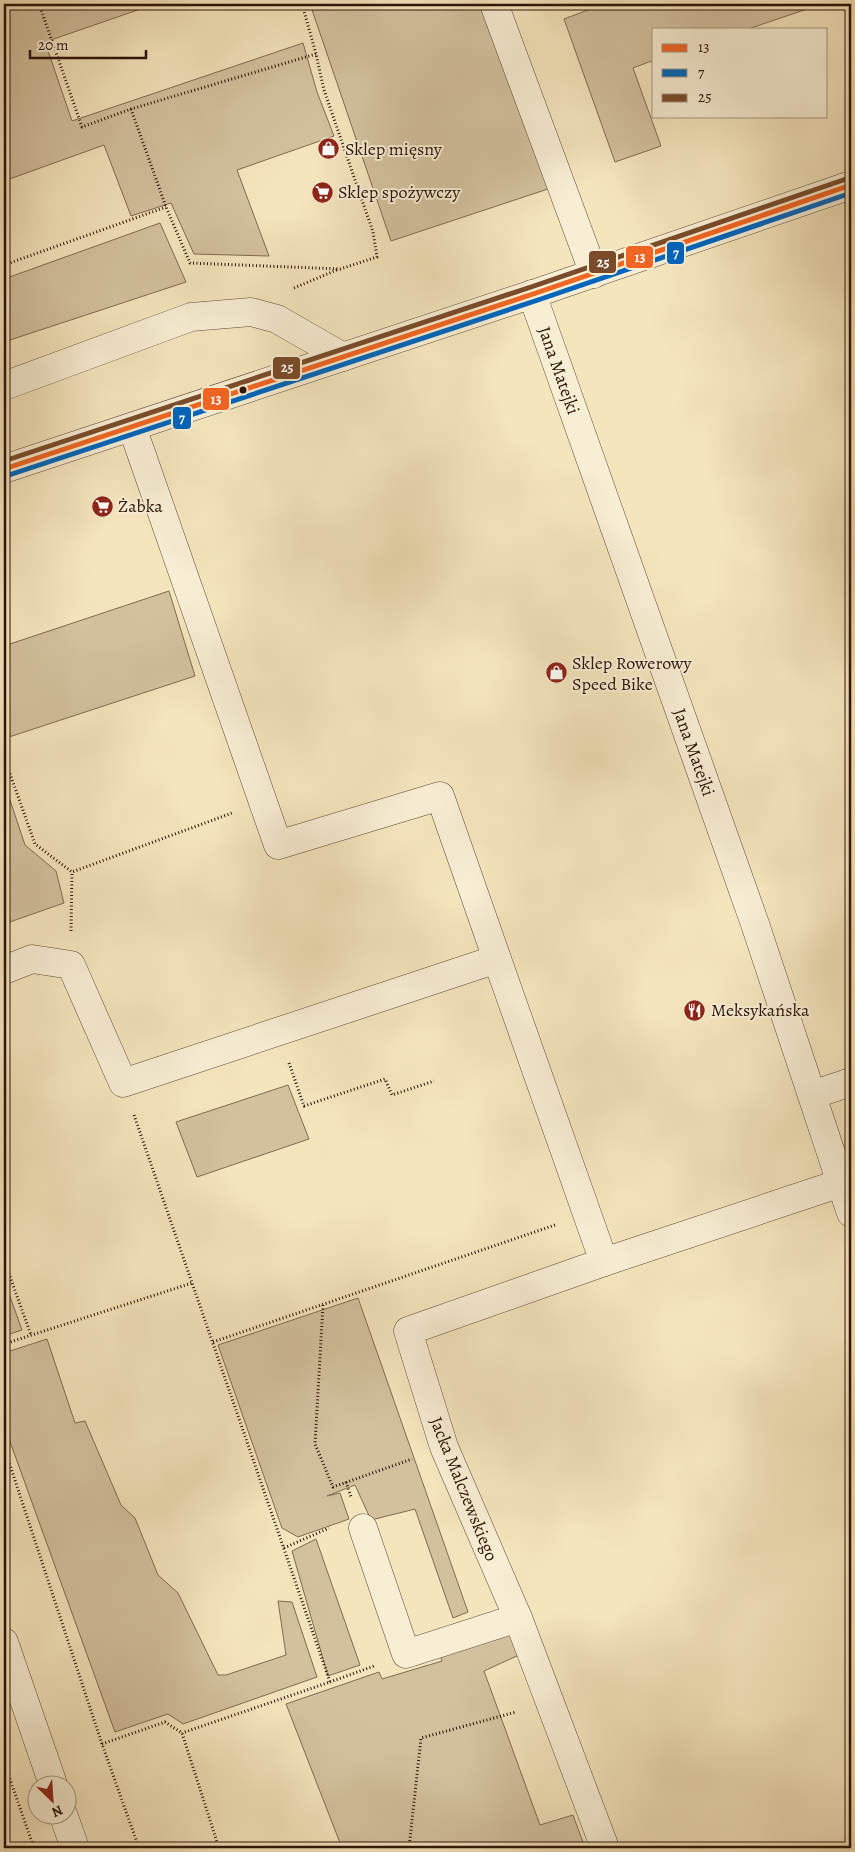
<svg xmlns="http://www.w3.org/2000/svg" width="855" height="1852" font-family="Alegreya,serif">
  <rect width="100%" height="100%" fill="#f5e5bd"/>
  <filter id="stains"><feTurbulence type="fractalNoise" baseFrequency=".004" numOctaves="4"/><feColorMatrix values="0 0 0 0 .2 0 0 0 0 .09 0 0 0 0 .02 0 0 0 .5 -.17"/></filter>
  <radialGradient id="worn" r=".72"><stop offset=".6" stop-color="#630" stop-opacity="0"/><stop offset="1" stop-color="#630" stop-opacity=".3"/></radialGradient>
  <!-- green -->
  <path fill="#d3c19e" stroke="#806a53" d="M4,4H155L45,42L72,121L303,43L317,92L334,136L237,170L269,256L194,254L171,203L131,216L104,145L4,181Z
    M310,4H487L554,187L391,241Z
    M604,4H822L748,29H654V60L633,68L661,146L615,162L564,19Z
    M160,223L186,282L4,342V279Z
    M169,591L195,676L6,738L4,732V646Z
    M4,782L25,845L56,871L64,903L4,924Z
    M288,1085L309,1139L197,1177L176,1122Z
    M4,1280L22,1330L4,1336Z
    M358,1298L468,1612L453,1618L415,1509L371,1520L355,1485L327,1496L340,1493L349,1519L298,1537L282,1528L218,1345Z
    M47,1339L75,1423L85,1421L121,1505L135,1518L158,1575L178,1593L218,1675H226L286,1655L278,1601L292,1602L317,1677L183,1724L168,1714L115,1732L4,1425V1353Z
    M316,1539L360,1665L328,1676L292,1551Z
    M509,1631L519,1655L484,1671L540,1825L573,1815L585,1848H342L286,1704L379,1672L382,1679L442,1661L439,1653Z"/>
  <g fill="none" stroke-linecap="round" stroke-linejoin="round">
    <defs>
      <g id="minor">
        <path d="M494,4L594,274"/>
        <path id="s1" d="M532,294L755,924L851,1213"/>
        <path d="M4,386L191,317L251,312L277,319L343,357"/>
        <path d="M4,469L536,293L851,185"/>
        <path d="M497,959L604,1262"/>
        <path d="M4,970L32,959L71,965L123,1083L497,959L440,796L278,845L132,427"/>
        <path d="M812,1095L851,1082"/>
        <path d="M363,1528L406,1654L518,1618"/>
        <path d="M4,1642L53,1784"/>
        <path d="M63,1814L75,1848"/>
        <path d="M605,1848L518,1618L444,1447L408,1331L604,1262L841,1183"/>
      </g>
    </defs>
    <!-- minor casing -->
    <use href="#minor" stroke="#5e4735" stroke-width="29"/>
    <!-- path -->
    <path stroke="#2c1208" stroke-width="3" stroke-dasharray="1 2.5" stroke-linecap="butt" d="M39,4L82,127L131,109L316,54
      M131,109L166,207L190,263L340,269L377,257L373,232L324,90L316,54L302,4
      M4,265L166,207
      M294,288L339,269
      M4,757L35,844L72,872L232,813
      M71,931L72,872
      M289,1063L304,1106L385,1079L392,1095L434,1081
      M134,1115L330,1682L182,1733
      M4,1260L31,1335
      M323,1305L315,1444L333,1487L412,1459
      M213,1342L555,1225
      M4,1344L192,1283
      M4,1447L102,1744L139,1848
      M346,1482L351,1497
      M284,1548L329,1528
      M330,1682L374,1666
      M102,1744L165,1722L182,1733L219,1848
      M4,1762L34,1848
      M409,1848L421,1738L516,1712"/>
    <!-- minor -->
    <use href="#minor" stroke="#f8eed4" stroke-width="28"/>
    <defs>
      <path id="bus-1" d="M4,469L536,293L851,185"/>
      <path id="bus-2" d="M6,476L538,300L851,193"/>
      <path id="bus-3" d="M4,461L534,286L849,178"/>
    </defs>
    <!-- bus-1 casing -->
    <use href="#bus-1" stroke="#f8eed4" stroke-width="9"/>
    <!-- bus-2 casing -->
    <use href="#bus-2" stroke="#f8eed4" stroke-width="9"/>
    <!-- bus-3 casing -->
    <use href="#bus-3" stroke="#f8eed4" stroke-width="9"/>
    <!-- bus-1 -->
    <use href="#bus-1" stroke="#f26522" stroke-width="5"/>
    <!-- bus-2 -->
    <use href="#bus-2" stroke="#0065bd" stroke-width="5"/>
    <!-- bus-3 -->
    <use href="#bus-3" stroke="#7a4b2a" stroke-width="5"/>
  </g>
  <!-- icons -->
  <defs>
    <symbol id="shop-disc" viewBox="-11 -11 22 22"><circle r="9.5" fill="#8f2418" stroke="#f8eed4"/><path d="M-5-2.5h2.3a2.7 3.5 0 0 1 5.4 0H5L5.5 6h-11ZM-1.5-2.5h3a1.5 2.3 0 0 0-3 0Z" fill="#fff"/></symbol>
    <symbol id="supermarket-disc" viewBox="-11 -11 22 22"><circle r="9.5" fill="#8f2418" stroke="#f8eed4"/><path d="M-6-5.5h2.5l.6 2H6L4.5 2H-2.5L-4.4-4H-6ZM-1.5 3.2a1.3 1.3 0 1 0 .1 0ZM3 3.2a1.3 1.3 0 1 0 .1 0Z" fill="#fff"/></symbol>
    <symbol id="restaurant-disc" viewBox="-11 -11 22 22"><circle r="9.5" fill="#8f2418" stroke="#f8eed4"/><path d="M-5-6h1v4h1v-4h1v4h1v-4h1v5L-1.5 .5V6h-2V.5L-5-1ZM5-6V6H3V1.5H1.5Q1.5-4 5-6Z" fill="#fff"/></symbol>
  </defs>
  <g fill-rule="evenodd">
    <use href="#shop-disc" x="316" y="136" width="25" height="25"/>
    <use href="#supermarket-disc" x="310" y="180" width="25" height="25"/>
    <use href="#supermarket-disc" x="90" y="494" width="25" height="25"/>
    <use href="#shop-disc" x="544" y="660" width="25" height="25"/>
    <use href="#restaurant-disc" x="682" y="998" width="25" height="25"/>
  </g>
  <!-- markers -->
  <circle fill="#2c1208" stroke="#f8eed4" stroke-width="2" cx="243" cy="390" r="4.5"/>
  <g text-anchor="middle" stroke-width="4" stroke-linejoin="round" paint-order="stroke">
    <!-- poi labels -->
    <g font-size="18" fill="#2c1208" stroke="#f8eed4" text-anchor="start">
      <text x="345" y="155">Sklep mięsny</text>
      <text x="338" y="198">Sklep spożywczy</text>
      <text x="118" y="512">Żabka</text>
      <text x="572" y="669">Sklep Rowerowy<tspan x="572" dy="21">Speed Bike</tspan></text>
      <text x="711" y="1016">Meksykańska</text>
    </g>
    <!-- street labels -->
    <g font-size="18" fill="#2c1208" stroke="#f8eed4">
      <text dy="6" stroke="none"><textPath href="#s1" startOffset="81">Jana Matejki</textPath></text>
      <text dy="6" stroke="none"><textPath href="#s1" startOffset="486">Jana Matejki</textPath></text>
      <text transform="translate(464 1489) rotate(68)" y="6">Jacka Malczewskiego</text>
    </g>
  </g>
  <g stroke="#f8eed4" stroke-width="2">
    <rect x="666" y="241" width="19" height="24" rx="5" fill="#0065bd"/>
    <rect x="625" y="245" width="29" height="24" rx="5" fill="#f26522"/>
    <rect x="588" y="250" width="29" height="24" rx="5" fill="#7a4b2a"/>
    <rect x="272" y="356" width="29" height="24" rx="5" fill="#7a4b2a"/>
    <rect x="202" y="387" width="28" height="24" rx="5" fill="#f26522"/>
    <rect x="172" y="406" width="20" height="24" rx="5" fill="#0065bd"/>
  </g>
  <g font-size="14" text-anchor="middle" font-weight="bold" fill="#fff">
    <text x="676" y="258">7</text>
    <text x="640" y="262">13</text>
    <text x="603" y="267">25</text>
    <text x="287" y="372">25</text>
    <text x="216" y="404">13</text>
    <text x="182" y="423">7</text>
  </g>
  <!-- margin -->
  <rect width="855" height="1852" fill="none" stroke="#f5e5bd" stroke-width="20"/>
  <rect x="5" y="5" width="845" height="1842" fill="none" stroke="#2c1208" stroke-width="2.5"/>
  <rect x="10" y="10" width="835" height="1832" fill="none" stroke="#2c1208"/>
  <!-- legend -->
  <rect x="652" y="28" width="175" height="90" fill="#f8eed4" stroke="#a69682"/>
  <rect x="662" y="44" width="25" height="8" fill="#f26522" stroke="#a69682"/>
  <text x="698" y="52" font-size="15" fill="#2c1208">13</text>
  <rect x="662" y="69" width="25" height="8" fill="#0065bd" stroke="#a69682"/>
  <text x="698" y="78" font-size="15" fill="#2c1208">7</text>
  <rect x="662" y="94" width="25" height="8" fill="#7a4b2a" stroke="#a69682"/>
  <text x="698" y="102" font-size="15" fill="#2c1208">25</text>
  <!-- north arrow -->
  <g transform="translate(52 1800) rotate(155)"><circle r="24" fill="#f8eed4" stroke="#a69682"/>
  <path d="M0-4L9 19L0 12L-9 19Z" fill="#8f2418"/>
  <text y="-8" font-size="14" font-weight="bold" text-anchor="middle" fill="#2c1208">N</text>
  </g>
  <!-- scale -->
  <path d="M30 50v8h116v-8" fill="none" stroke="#2c1208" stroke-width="2.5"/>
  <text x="38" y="50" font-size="15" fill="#2c1208" stroke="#f8eed4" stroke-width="4" paint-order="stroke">20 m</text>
  <rect width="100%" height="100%" filter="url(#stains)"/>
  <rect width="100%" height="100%" fill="url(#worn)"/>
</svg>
